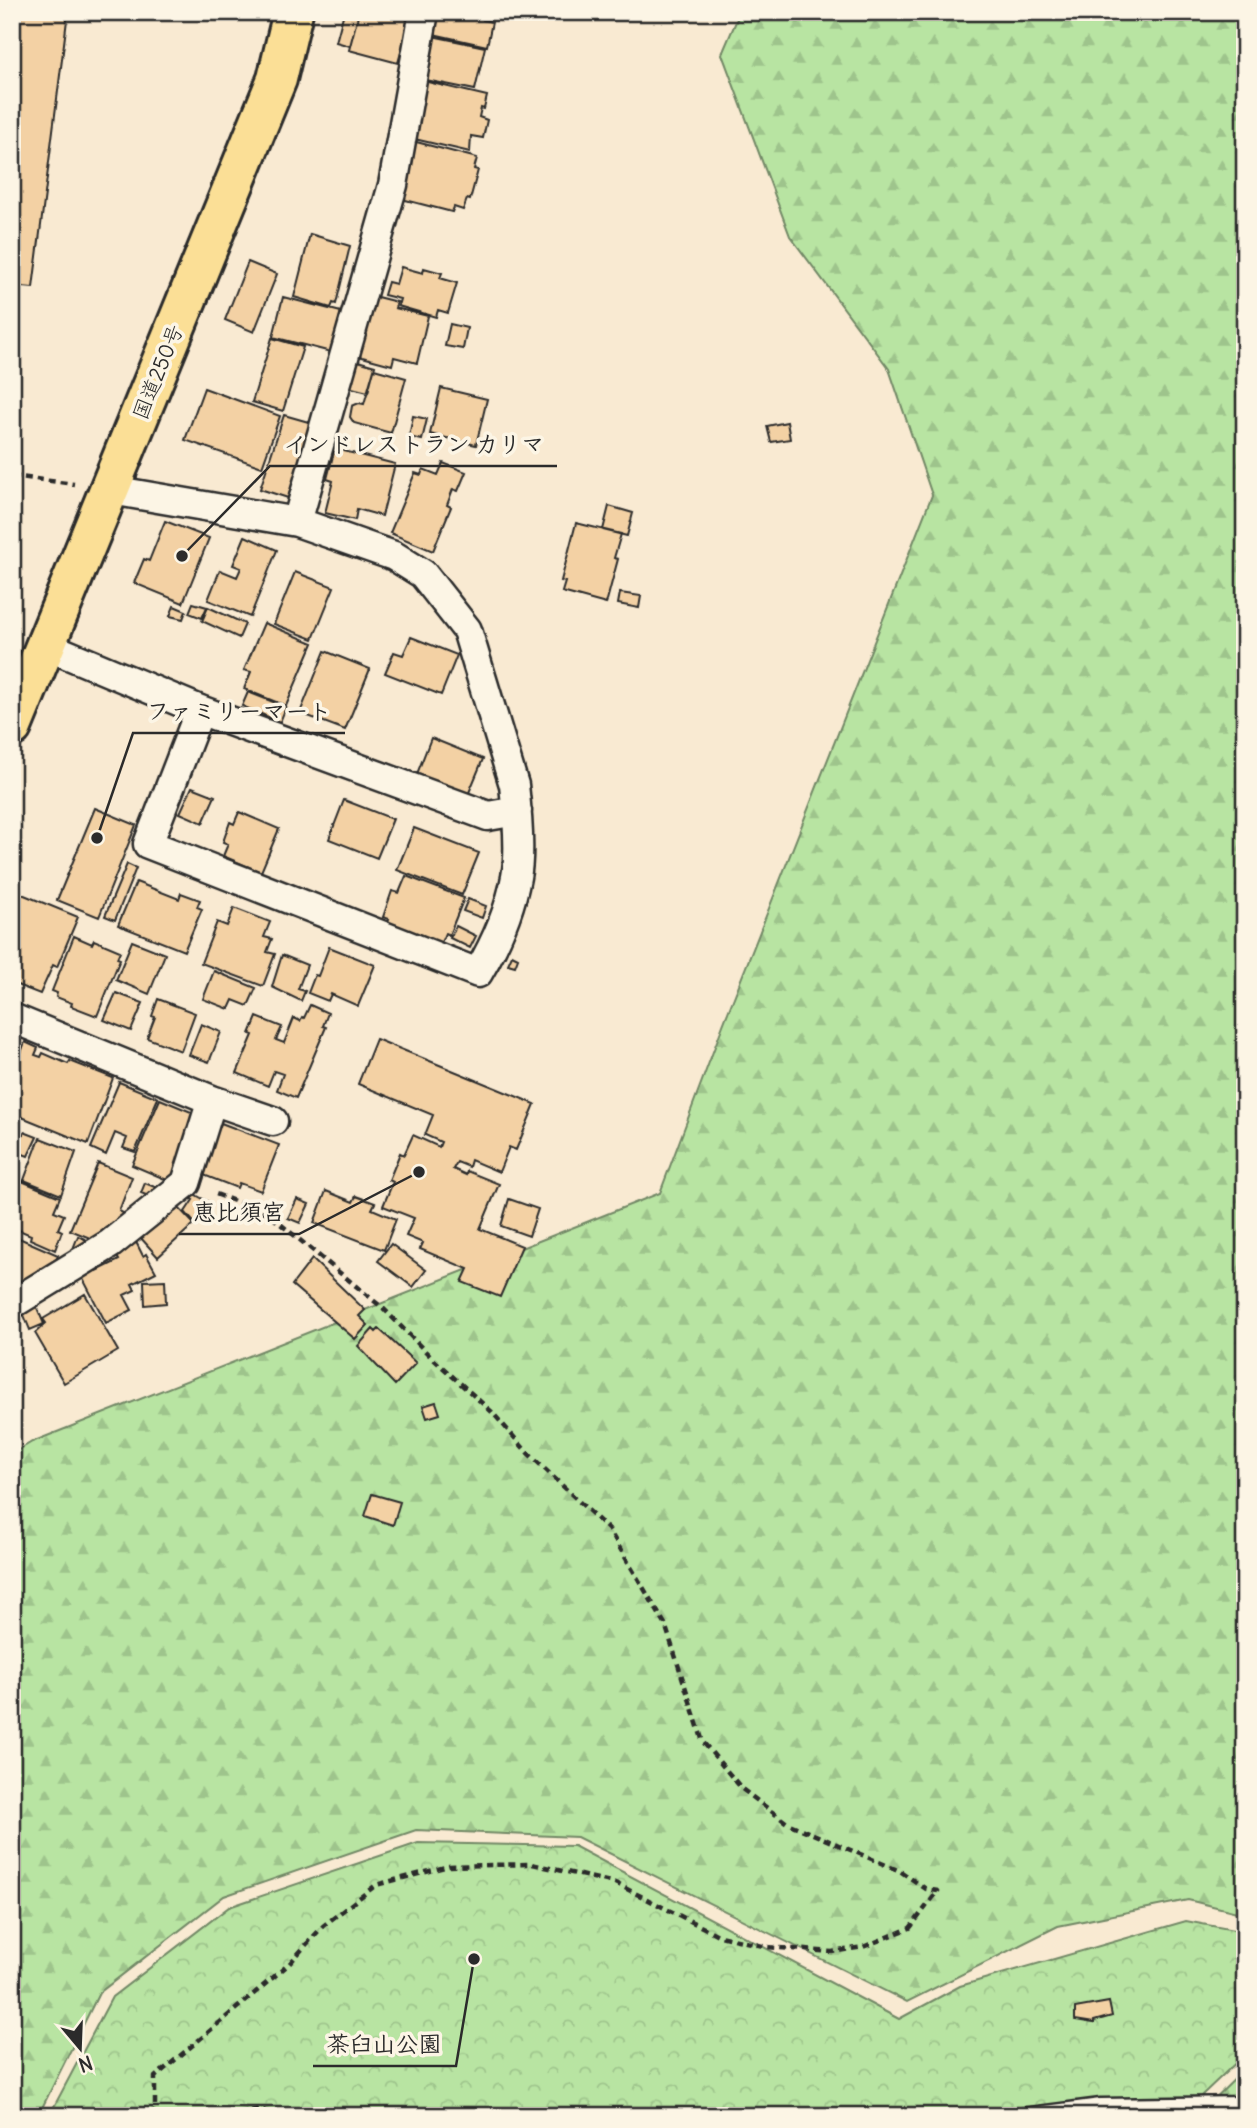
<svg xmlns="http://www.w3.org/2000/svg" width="1257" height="2128" font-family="Delius,'Klee One',sans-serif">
  <defs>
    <pattern id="forest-firs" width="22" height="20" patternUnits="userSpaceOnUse" patternTransform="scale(1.75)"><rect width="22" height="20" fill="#b8e4a2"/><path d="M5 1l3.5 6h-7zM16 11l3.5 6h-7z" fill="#9ec48c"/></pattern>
    <pattern id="park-crowns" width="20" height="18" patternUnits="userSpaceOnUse" patternTransform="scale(1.75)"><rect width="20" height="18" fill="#b8e4a2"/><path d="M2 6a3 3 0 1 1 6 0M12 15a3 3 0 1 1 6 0" fill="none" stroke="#9ec48c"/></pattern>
  </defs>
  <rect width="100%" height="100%" fill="#f9ead2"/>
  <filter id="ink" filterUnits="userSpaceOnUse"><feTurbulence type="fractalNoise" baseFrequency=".0143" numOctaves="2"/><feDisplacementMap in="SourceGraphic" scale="14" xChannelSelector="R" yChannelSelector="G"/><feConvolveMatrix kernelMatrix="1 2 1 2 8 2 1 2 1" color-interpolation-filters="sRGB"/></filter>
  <g filter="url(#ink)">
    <!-- forest -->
    <path fill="url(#forest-firs)" stroke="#728866" stroke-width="2" d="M740,12H1245V1914L1188,1900L1058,1926L907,2002L577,1837L416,1830L224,1896L99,1993L38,2116H12V1454L32,1442L660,1193L723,1025L932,495L889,369L790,236L722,54Z
      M1245,2069V2116H1197Z"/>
    <!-- park -->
    <path fill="url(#park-crowns)" stroke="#728866" stroke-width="2" d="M418,1843L574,1846L899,2019L960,1986L1186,1921L1245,1932V2054L1180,2116H49L112,1997L229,1907Z"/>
    <!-- building -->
    <path fill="#f3d1a4" stroke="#2b2b2b" stroke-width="2" d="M12,12H68L33,288L12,286Z
      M344,12H359L350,46L336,42Z
      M359,12H412L398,63L349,50Z
      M438,12H470L484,15L483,20L492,22L487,46L433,34Z
      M432,36L485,47L475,90L421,79Z
      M419,80L487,96L484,109L481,108L479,117L487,120L483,138L471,136L470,152L406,137Z
      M405,139L477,158L474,169L478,170L470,200L467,199L463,210L454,207L452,212L390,196Z
      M310,234L350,246L336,304L333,303L331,308L294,297Z
      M248,262L277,274L254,332L225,320Z
      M401,267L423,273L424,268L442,273L440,278L457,283L448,313L438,310L436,317L398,306L400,299L384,295L388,282L396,284Z
      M365,294L397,302L395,308L428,316L417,363L394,357L392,365L351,354Z
      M283,297L341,312L331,352L273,337Z
      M450,324L467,328L463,349L445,346Z
      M272,338L303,347L283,411L252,402Z
      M351,359L375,366L368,392L344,386Z
      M12,364L20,365L16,388H12Z
      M374,369L406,378L391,433L354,423L350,417L352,406L359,403L364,404Z
      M204,388L280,416L262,467L185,440Z
      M441,388L487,399L476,445L430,434Z
      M284,415L312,423L288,498L260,489Z
      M413,416L427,419L422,440L409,437Z
      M787,422L790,439L771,442L767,426Z
      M340,450L395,464L382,516L357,509L355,520L325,513L333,481L327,479L334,452L339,453Z
      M443,463L466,472L458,491L453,489L447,505L451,507L433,551L390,533L415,473L421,475L423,469L438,475Z
      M609,506L633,513L627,536L603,530Z
      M165,521L209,538L183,603L134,583L144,559L149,561Z
      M576,523L621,534L614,558L618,559L606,604L562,592L565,582L561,581Z
      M245,536L277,550L250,617L208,600L220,570L237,577L241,568L233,565Z
      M295,572L334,587L313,639L274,624Z
      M620,593L641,596L639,608L618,604Z
      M193,603L207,607L202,618L189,613Z
      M174,606L186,611L183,619L170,616Z
      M208,607L245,624L239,638L202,621Z
      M264,623L313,643L286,706L244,689L251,672L244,670Z
      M411,637L457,655L441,695L385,673L394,652L403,655Z
      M325,651L370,669L345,730L300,713Z
      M248,692L286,707L280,722L242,706Z
      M431,738L483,759L468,795L417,774Z
      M192,787L215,796L203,823L180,813Z
      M344,800L393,819L377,858L329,839Z
      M95,808L136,825L99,917L57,900Z
      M239,812L279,829L261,872L223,856L228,844L223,842L230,822L234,824Z
      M414,828L479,853L462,895L397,870Z
      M127,864L136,868L115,920L105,916Z
      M406,876L464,898L449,935L445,933L440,945L387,925L389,919L383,917L392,891L399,893Z
      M136,882L179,899L181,893L200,900L197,907L202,909L184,951L118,925Z
      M12,890L78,917L57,967L53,965L40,994L12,983Z
      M468,899L486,906L482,918L463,911Z
      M234,908L270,922L264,937L272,939L267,952L275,954L263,986L201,963L217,922L227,926Z
      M456,926L476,936L470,948L450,938Z
      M74,936L92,944L94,940L120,951L117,958L120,959L97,1016L71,1006L72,1003L56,997L57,993L52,991Z
      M132,941L165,954L149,994L116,980Z
      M329,947L375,965L358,1006L331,994L328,1001L308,993L315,975L318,976Z
      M282,955L307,965L298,989L305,991L301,1001L272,987Z
      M512,955L518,958L515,966L508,964Z
      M214,971L256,988L248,1006L233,1000L229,1009L203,999Z
      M116,993L143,1003L131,1031L104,1020Z
      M158,999L195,1013L181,1051L147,1038L155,1017L152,1016Z
      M310,1005L328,1013L323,1026L326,1027L296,1098L277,1090L283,1074L274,1071L268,1086L237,1073L253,1035L250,1034L257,1017L282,1027L276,1040L284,1043L294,1018L300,1021L302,1017L304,1018Z
      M201,1024L221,1032L209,1062L189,1055Z
      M12,1038L18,1041L12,1056Z
      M376,1039L535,1104L516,1150L509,1147L499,1172L471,1160L469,1167L457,1162L453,1169L466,1175L467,1171L499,1184L480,1229L522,1246L500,1297L462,1282L468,1269L420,1249L423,1243L406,1236L414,1218L383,1206L393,1182L389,1180L400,1153L404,1155L413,1135L439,1147L441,1142L425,1135L433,1115L358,1084Z
      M25,1042L38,1048L35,1055L41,1057L43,1053L68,1064L70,1061L113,1078L88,1144L12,1113V1076Z
      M119,1082L158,1098L135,1152L123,1148L127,1138L115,1133L106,1155L91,1148Z
      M160,1099L208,1119L174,1183L132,1165Z
      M221,1123L279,1145L261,1191L239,1183L237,1188L201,1174Z
      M24,1132L37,1137L28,1156L15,1151Z
      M40,1138L76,1152L61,1195L24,1180Z
      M98,1163L132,1177L119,1211L125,1214L117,1234L105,1229L100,1242L70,1230Z
      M12,1177L60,1197L54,1211L64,1215L58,1229L62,1231L55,1250L30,1239L31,1235L12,1227Z
      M145,1183L162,1190L158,1200L141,1193Z
      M326,1191L353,1202L356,1196L375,1203L372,1209L396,1219L384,1250L314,1223Z
      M194,1194L212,1204L197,1226L185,1212L193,1200L191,1199Z
      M297,1199L309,1204L300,1223L288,1218Z
      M509,1199L538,1209L529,1236L501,1226Z
      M175,1204L194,1224L158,1257L140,1237Z
      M12,1235L58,1255L50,1276L38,1270L31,1289L12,1281Z
      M78,1236L87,1240L82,1253L73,1249Z
      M136,1242L143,1256L146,1254L156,1272L132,1284L135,1290L124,1295L132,1310L106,1323L81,1275L96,1268L97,1271L119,1260L115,1253Z
      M391,1244L426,1270L413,1287L378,1261Z
      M312,1259L365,1310L359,1316L368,1325L355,1339L292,1285Z
      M165,1280L166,1303L145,1305L144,1281Z
      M85,1294L118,1351L64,1383L35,1333L46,1323L43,1319Z
      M35,1303L44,1324L30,1330L22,1310Z
      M373,1329L376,1332L379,1329L416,1363L395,1385L358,1346Z
      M436,1402L440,1414L427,1418L423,1406Z
      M372,1494L400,1502L393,1525L365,1516Z
      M1109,2002L1112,2016L1094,2021V2023L1075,2020V2008Z"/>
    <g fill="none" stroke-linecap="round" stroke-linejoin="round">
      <defs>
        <path id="lane" d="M1023,2116L1101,2106L1245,2104"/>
        <path id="street" d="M111,490L297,522L394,556L423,574L467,630L514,785C517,811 521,852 516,877C510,911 495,944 478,973L148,844L200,710
          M297,522L393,185L424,12
          M45,645L200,710L488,816L517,811
          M12,1018L212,1100L273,1121
          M12,1304L110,1244L186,1183L212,1100"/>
        <path id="highway" d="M12,727L277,79L293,12"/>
      </defs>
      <!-- lane casing -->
      <use href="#lane" stroke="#2b2b2b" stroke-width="19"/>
      <!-- street casing -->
      <use href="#street" stroke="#2b2b2b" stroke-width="33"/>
      <!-- highway casing -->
      <use href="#highway" stroke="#2b2b2b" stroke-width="44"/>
      <!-- path -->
      <path stroke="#2b2b2b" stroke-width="4.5" stroke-dasharray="7 5" stroke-linecap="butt" d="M12,476L74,484
        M151,2116L155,2108V2077L289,1964L323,1926L376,1885L449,1866L532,1864L615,1883L720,1936L767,1947L832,1952L863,1947L910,1928L938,1891L926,1889L900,1871L787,1823L742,1789L703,1742L665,1624L609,1530L528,1453L492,1412L430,1356L384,1309L267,1213L213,1193
        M216,2116L259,2109L281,2116"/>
      <!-- lane -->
      <use href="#lane" stroke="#fcf5e5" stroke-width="14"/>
      <!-- street -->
      <use href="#street" stroke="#fcf5e5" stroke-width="28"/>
      <!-- highway -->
      <use href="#highway" stroke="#fbdf96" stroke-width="38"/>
    </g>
  </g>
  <g text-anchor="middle" stroke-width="7" stroke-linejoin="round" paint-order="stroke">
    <!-- street labels -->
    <g font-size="21" fill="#2b2b2b" stroke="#fcf5e5">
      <text transform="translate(158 372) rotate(-68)" y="7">国道250号</text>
    </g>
  </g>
  <!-- callouts -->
  <path fill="none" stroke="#2b2b2b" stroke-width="2.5" d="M182 556L270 466H557M97 838L133 733H345M419 1172L299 1234H179M474 1959L456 2066H313"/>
  <g fill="#2b2b2b" stroke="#fcf5e5" stroke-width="2.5">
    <circle cx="182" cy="556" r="7"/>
    <circle cx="97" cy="838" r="7"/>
    <circle cx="419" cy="1172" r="7"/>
    <circle cx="474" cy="1959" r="7"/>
  </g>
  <g font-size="23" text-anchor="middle" font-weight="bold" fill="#2b2b2b" stroke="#fcf5e5" stroke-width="7" stroke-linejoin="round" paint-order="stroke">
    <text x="414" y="452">インドレストラン カリマ</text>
    <text x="239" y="719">ファミリーマート</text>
    <text x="239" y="1220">恵比須宮</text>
    <text x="384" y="2052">茶臼山公園</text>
  </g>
  <!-- margin -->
  <rect width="1257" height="2128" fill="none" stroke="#fcf5e5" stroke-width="42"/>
  <rect x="21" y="21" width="1215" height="2086" fill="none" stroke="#2b2b2b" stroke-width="2.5" filter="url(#ink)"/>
  <!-- north arrow -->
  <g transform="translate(80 2048) rotate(161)" stroke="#fcf5e5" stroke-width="5" paint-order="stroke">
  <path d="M0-5L12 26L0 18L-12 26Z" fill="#2b2b2b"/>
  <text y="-10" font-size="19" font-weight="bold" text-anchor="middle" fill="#2b2b2b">N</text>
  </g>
</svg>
